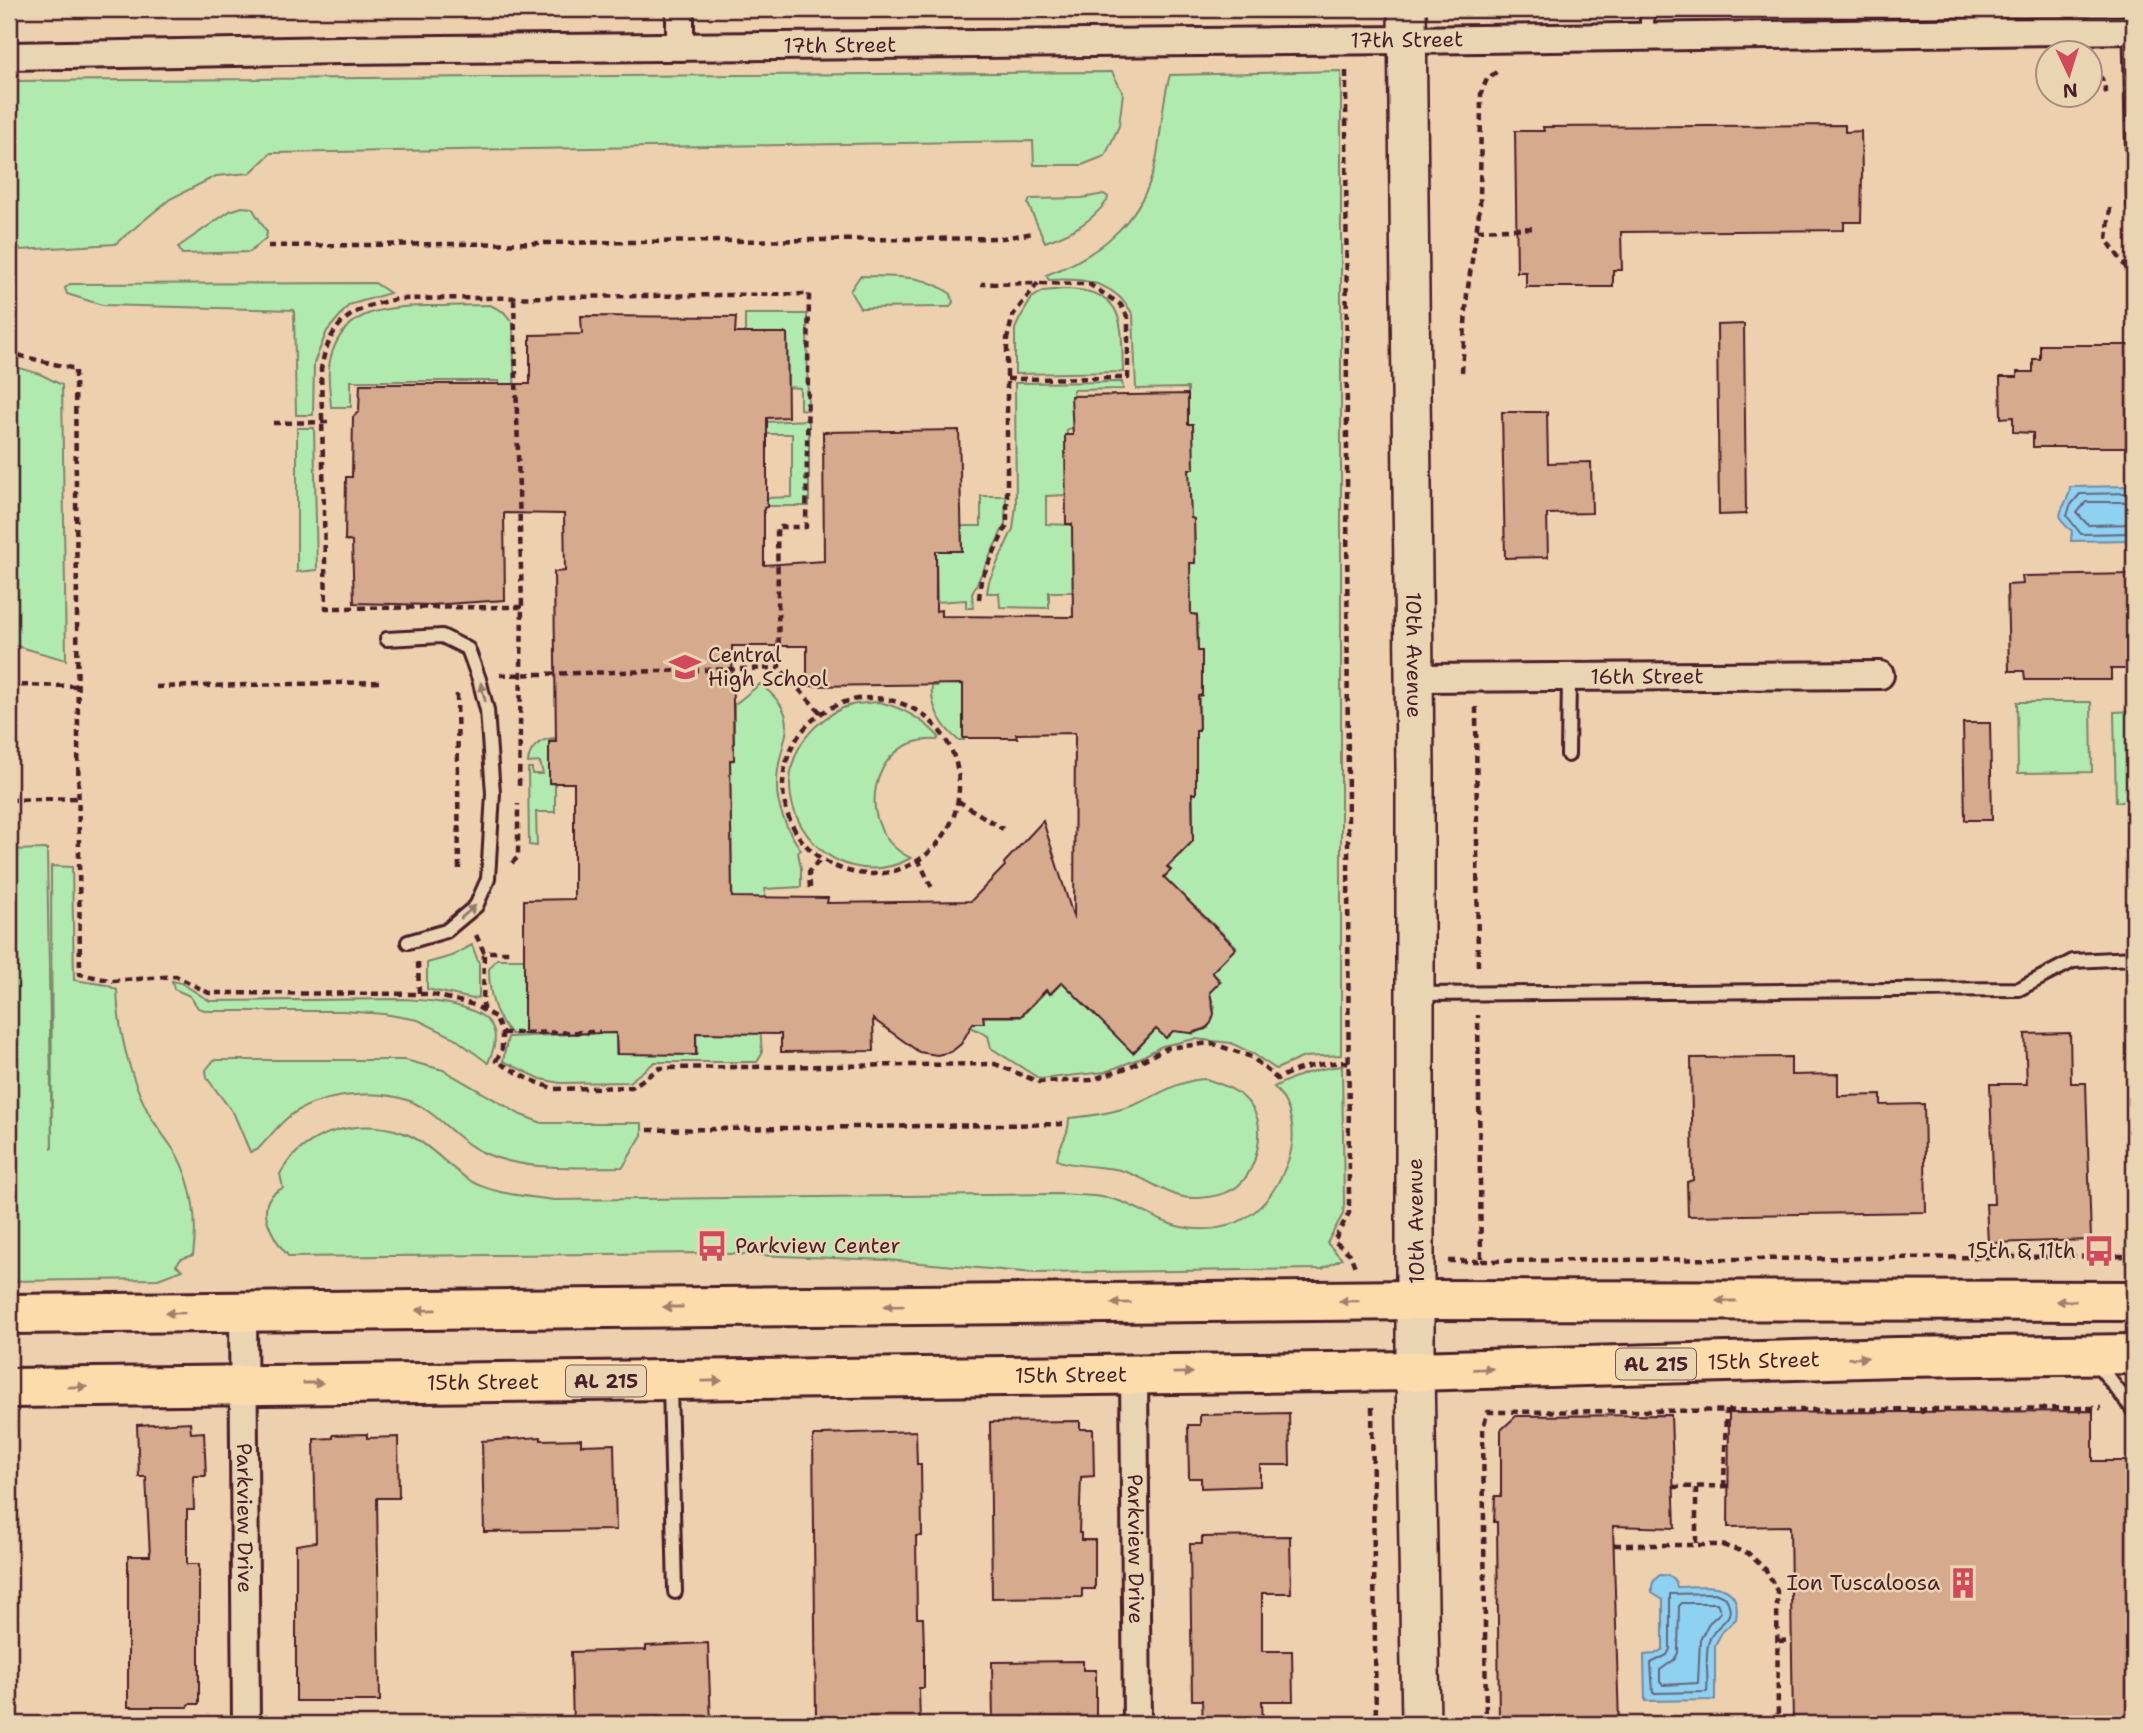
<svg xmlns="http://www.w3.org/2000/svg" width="2143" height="1733" font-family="'Shantell Sans',sans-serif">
  <rect width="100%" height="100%" fill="#edd1ae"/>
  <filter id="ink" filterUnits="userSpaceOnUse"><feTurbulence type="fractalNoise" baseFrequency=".0143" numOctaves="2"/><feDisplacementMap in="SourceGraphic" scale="14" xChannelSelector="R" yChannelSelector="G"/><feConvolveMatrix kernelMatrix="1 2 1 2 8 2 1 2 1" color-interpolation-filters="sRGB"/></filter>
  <g filter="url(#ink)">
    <!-- green -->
    <path fill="#b1eaae" stroke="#7e846c" stroke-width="2" d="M1341,71V1055L1304,1057L1276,1069L1252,1053L1231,1043L1195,1039L1162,1046L1138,1059L1105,1072L1040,1079L991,1048L988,1036L971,1027L972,1023L984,1022V1017H1021L1046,991L1051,994L1081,963L1098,972L1076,996L1134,1052L1156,1029L1175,1028L1193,1034L1208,1028L1215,1007L1209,993L1221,981L1212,972L1236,946L1179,892L1141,901L1171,870L1168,867L1193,841V794L1196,793V749L1191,731L1199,730V696L1202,695V651H1198L1197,614H1191L1190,563L1195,562L1194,519L1190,518L1189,468L1192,424H1188V388L1136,389L1133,315C1115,281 1083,278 1049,280L1046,275C1102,255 1147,216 1157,155C1162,128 1162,101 1170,75Z
      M1112,72L1123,93L1119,126L1105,156L1082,165H1034L1033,141L271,153L250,173L216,176L170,199L115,244L21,250L9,232L10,81Z
      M1104,194L1108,197L1107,201C1090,223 1071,233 1045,242L1028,204L1030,199L1082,198Z
      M242,207L252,208L267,232L266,238L250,252L182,254L178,247L230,211Z
      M860,276C894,277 922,273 951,294L953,302L950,307H945L860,308L850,291Z
      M375,283L390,293L349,305L327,331L314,363L313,415H296L294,310L102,305L67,294L65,288L70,284Z
      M1065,289C1127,290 1121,323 1123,372L1015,374V329L1020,318L1032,298L1043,291Z
      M490,305L504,312L513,323L515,413L502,410L499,381H351V407H331C330,390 326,370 332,353C347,307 390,307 430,306C450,306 470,305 490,305Z
      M745,314H807L808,410L800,409V388L788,387L787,333L745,334Z
      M9,365L40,374L62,385L66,660L9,644Z
      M1122,382L1123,389L1073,390L1074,428L1067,429L1066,495L1046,496V524L1072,525L1073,592H1049V608L1000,607L999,593H987L989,581L1013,529L1016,505L1015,383Z
      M809,420V506H767V498L792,497V434H764L765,422Z
      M297,428H314L317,570L297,572Z
      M981,496H1006L1005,524L972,594L973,608H966V600L937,602L936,551H962V526H981Z
      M937,679L963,681L964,740H958C942,727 930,706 932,686H937Z
      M760,684C808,721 777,738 777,783C776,808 787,830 801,850L798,852L801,868V887L765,889V936L733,937L730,761L734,760V705Z
      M879,702C903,708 922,718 939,737L937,740C869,735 851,830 911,858C828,903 748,793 815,727C825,718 839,708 852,705C860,703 870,703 879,702Z
      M2017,702H2091L2092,772L2018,773Z
      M2134,711V802H2116L2114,712Z
      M554,738L555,741H549V783L555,784V812H536L537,846L529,845L528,768H532V774H543L540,762L528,763C529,748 540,739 554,738Z
      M47,849L52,1149L51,866L72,867L74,980L107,985L117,990C118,1030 129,1074 147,1110C155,1126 168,1140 177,1155C193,1185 198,1222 193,1255L181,1259L176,1265L182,1270L158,1279L9,1281V850Z
      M472,945L479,964V997L473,999L427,989V963L452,956Z
      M497,959H524V1034H511C494,1015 489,994 489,969Z
      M172,981L181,983L210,1001L402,999C426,1000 486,1003 494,1031C497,1042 492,1053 488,1063L453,1037L418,1020L384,1014L343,1011H208L198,1008L190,996L174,989Z
      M760,1025L762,1054L757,1062H655L629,1082L560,1083L541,1079L503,1061L508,1037L616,1032V1054H697L696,1033Z
      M214,1060H405L443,1070L521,1115L542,1123H642V1135L623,1167C578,1167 522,1172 480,1151C455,1139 437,1112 410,1101C376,1088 315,1094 286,1119C276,1128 267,1140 257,1150L250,1152L234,1114L207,1078L206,1070Z
      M1342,1066L1344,1205L1343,1214L1327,1243L1342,1259L1322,1269L1035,1273L887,1260L704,1253L289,1257C274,1240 249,1202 283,1188L280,1174C304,1129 366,1115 411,1136C433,1147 450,1169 471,1181C495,1195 528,1196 554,1200L1060,1194C1079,1195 1100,1195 1119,1201C1138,1207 1159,1222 1177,1226C1233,1239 1269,1212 1288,1161C1297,1136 1293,1106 1274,1087C1297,1075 1317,1068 1342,1066Z
      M1206,1079C1223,1085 1240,1090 1251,1106C1267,1127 1257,1168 1239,1185C1229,1194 1212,1197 1199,1198C1168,1200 1149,1177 1120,1170C1106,1167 1064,1165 1057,1160C1058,1144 1069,1139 1069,1118C1092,1116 1113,1113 1134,1105C1159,1095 1178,1080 1206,1079Z"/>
    <!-- water -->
    <path fill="#8fd1f1" stroke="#738aa2" stroke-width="2" d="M2134,486V540L2071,541L2072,531C2047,512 2070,507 2070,487Z
      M1660,1575C1670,1575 1675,1577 1677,1587C1703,1587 1743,1578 1736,1619L1722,1632L1715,1645V1700L1645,1701L1644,1655L1655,1654L1663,1649V1600L1652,1593C1651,1584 1653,1580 1660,1575Z"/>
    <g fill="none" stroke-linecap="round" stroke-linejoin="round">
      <!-- shore -->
      <path stroke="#66667a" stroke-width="2" d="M2134,493L2080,494L2070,506L2067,516L2081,534L2134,533
        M2134,502H2086L2077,513L2088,525L2134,524
        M1715,1593L1726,1598C1739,1622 1715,1621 1709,1641C1704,1656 1709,1676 1707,1692L1653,1693L1651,1663L1667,1655L1670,1649V1594Z
        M1682,1603H1717L1721,1612L1709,1623L1700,1639L1698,1683L1663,1685L1660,1682V1670L1674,1660L1678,1653L1679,1606Z"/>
    </g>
    <!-- building -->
    <path fill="#d5aa8d" stroke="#4a1f2b" stroke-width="2" fill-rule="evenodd" d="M1845,125V132L1861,131L1862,175L1861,222H1844V230L1621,232L1622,270H1613V287H1526V272H1517L1515,131H1544L1543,127Z
      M581,316L736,317L735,333H787L788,417L767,418V507L764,508V565L824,561L823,432L959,430L962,551H936V611L941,610V616L1073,617L1072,524H1066L1065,435H1073L1071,396L1188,394V424H1193L1194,469H1189L1191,518L1194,519L1195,563H1190L1191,614L1197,615L1198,651H1202V695L1198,696L1199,731H1196V794L1192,793L1193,841L1167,867L1171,870L1164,877L1236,948L1212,972L1220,982L1210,992L1214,1014L1211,1023L1205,1029L1191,1033L1173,1031L1166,1038L1156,1029L1133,1053L1062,982L1050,994L1046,990L1021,1016H983L984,1023H973L961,1044L951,1052L937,1055L919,1052L873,1019L874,1051L781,1052V1034L696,1033V1055L617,1054L616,1033L524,1034V900L574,899V783H549V742H556L554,572L565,571L564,514L504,513L505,600L431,605L354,603L352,542L345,540L346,477H352L353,417L359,411L360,384H530V335L582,334ZM732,646H807V686L963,684V738H1017L1016,734L1075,733L1074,919L1043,821L1004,863L1005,866L971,901L827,903L828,898L732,897L730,760H734Z
      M1744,324L1746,514L1719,515L1717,325Z
      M2040,345H2134V447H2033V433L2013,432V417L2001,418L2000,377H2017V372H2033V359H2040Z
      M1502,412H1547L1548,463L1591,462L1592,513L1547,514L1548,557L1505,558Z
      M2134,574V669H2111V680H2025L2024,671H2009L2007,585L2023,584L2022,576Z
      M1963,723H1990L1992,820H1965Z
      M2070,1033L2071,1083H2086L2091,1240L1988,1243L1986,1204H1994L1990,1084H2027L2025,1034Z
      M1791,1057V1075L1838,1074V1096L1881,1095V1105L1924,1104L1926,1212L1688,1216L1687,1182L1693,1180L1691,1058Z
      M2093,1411V1461H2134V1724H1793L1790,1526L1728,1527L1729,1413Z
      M1289,1413L1290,1465H1260V1486L1201,1488V1478H1189L1188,1425H1200V1415Z
      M1671,1415L1675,1528L1613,1526L1619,1724H1499L1497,1522H1494L1495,1496H1501V1430L1516,1416Z
      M1080,1421V1429H1093L1094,1476L1081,1477L1079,1533H1081V1540H1095V1589H1082V1597L992,1598L990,1422Z
      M190,1422L191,1433L204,1432L206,1476H193L194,1510H187V1564H199V1704H189L188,1707H128V1556H150L146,1477H139L137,1425Z
      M916,1431L917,1464H921L922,1536H916L917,1618H923L924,1649V1688H919L920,1724H827V1719H816L813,1436H823V1434Z
      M367,1434V1438L398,1437L399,1498H377L380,1701H296V1545L316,1542L314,1439L333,1438V1435Z
      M541,1437V1440L581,1439V1445L614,1444L616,1530L484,1532L482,1441Z
      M1290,1536L1291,1593H1262V1651H1292L1293,1701H1262L1263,1724H1203L1202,1700H1192L1190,1544H1202V1537Z
      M708,1643L711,1724H573L571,1652L646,1650V1646Z
      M1083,1661V1670H1096V1717L1084,1718V1724H993L992,1662Z"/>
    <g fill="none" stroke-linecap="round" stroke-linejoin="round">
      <defs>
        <path id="service" d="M2130,9L2134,203
          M1647,37V9
          M387,639L442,636L468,649L479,679L487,710L493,793L488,879L476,906L446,931L408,942
          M1568,755L1569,677
          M1417,994L2019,989L2073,961L2134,958
          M2095,1361L2134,1411
          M670,1385L675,1592"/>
        <g id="minor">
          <path d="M680,9V47"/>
          <path id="s1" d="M9,56L341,50L1407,40L2134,30"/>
          <path id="s2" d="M1414,678L1880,675"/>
          <path id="s3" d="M243,1312L246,1724"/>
          <path id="s4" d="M1134,1374L1137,1724"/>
        </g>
        <g id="secondary">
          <path id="s5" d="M1407,9L1415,768V1371L1421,1724"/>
        </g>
        <g id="primary">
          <path d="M9,1314L1417,1300L2134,1301"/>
          <path id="s6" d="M9,1388L1415,1371L1897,1357L2134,1354"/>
        </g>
      </defs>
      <!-- service casing -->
      <use href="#service" stroke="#4a1f2b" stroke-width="18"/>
      <!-- minor casing -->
      <use href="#minor" stroke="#4a1f2b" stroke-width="32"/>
      <!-- secondary casing -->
      <use href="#secondary" stroke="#4a1f2b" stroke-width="42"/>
      <!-- primary casing -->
      <use href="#primary" stroke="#4a1f2b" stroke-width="44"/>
      <!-- path -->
      <path stroke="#4a1f2b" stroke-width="4.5" stroke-dasharray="7 5" stroke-linecap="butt" d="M2090,68L2102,79L2107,95
        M1346,71L1349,1213L1334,1241L1350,1254L1355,1267
        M2110,208L2107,240L2134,279
        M1477,230L1536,228
        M268,246L1003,238L1034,233
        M514,299L522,607L519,788
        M9,348L21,356L75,369L80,974L113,981L176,976L209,993L431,994L474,1005L495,1017L502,1033V1049L496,1061L529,1079L554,1089L632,1087L660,1068L995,1064L1039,1082L1091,1080L1129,1067L1167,1048L1211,1043L1252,1057L1277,1079C1301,1066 1322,1063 1349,1062
        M1462,372L1467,294L1480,206L1481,93L1487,79L1499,70
        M1007,379L1128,378V318L1121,305L1089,284L1038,283
        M273,423L331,422
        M979,599L981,580L1007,525V339L1013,315L1038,283L981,284
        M522,607L326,608L321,369C330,321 351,308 397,299L809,294L806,527H777L779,668L821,713
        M500,675L779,668
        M9,685L78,686
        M156,687L381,682
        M457,694L459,872
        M783 786a88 88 0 1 1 176 0a88 88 0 1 1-176 0Z
        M1476,707L1478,971
        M9,800L78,798
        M958,801L1003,829
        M918,859L932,888
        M512,863L518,857V804
        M810,888L809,872L821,859
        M476,935L484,952H513
        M418,962L419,994
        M483,1010L484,952
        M502,1033L600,1032
        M648,1130L1066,1124
        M1448,1261H1481L1478,1015
        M1481,1261L2134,1256
        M1372,1407L1376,1724
        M1673,1487L1729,1486
        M1724,1487L1726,1410
        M1696,1488V1544
        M1614,1545H1722L1748,1553L1766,1570L1777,1591L1778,1724
        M1779,1641L1792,1640
        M1486,1724L1483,1427L1488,1412L2101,1408"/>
      <!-- service -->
      <use href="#service" stroke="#ead5b3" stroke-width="12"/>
      <!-- minor -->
      <use href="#minor" stroke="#ead5b3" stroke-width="26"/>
      <!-- secondary -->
      <use href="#secondary" stroke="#ead5b3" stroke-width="37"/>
      <!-- primary -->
      <use href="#primary" stroke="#fddcac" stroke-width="38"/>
    </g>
    <!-- one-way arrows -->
    <defs><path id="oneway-solid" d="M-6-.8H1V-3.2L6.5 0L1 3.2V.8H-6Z" transform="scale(1.75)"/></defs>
    <g fill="#9a7a6f">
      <use href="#oneway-solid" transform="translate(483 692) rotate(-104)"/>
      <use href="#oneway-solid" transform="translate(468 912) rotate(-41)"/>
    </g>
    <g fill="#a47e6c">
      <use href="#oneway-solid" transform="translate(1349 1301) rotate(179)"/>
      <use href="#oneway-solid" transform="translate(1726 1301) rotate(-180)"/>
      <use href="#oneway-solid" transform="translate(2066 1301) rotate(-180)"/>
      <use href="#oneway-solid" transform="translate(1121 1303) rotate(179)"/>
      <use href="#oneway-solid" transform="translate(894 1306) rotate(179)"/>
      <use href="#oneway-solid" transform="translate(673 1307) rotate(180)"/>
      <use href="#oneway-solid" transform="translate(426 1310) rotate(179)"/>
      <use href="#oneway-solid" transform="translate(175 1313) rotate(179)"/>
      <use href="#oneway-solid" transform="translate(1858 1358) rotate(-2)"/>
      <use href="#oneway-solid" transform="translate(1483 1369) rotate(-2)"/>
      <use href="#oneway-solid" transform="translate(1183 1373) rotate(-1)"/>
      <use href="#oneway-solid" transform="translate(712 1381) rotate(-1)"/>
      <use href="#oneway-solid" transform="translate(313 1383)"/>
      <use href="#oneway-solid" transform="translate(77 1387) rotate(-1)"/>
    </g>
  </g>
  <!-- icons -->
  <defs>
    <symbol id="school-bare" viewBox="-9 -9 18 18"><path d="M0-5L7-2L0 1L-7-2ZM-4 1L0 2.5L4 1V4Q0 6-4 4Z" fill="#d1495b" stroke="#ead5b3" stroke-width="2.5" paint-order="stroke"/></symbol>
    <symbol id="bus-bare" viewBox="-9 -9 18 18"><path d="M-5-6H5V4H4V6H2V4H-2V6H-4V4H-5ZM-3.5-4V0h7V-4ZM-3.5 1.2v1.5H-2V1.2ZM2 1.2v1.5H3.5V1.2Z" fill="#d1495b" stroke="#ead5b3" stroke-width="2.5" paint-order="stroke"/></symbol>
    <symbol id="building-bare" viewBox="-9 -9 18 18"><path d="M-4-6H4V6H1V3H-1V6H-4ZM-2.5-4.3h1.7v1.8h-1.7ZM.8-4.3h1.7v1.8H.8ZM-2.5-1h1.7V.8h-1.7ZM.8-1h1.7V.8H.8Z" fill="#d1495b" stroke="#ead5b3" stroke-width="2.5" paint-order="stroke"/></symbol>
  </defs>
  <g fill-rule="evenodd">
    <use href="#school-bare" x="663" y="645" width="44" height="44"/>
    <use href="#bus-bare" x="690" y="1224" width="44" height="44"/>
    <use href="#bus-bare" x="2077" y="1229" width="44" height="44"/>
    <use href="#building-bare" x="1941" y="1561" width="44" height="44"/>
  </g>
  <g text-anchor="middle" stroke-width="5" stroke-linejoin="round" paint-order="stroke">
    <!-- shield labels -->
    <g fill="#ead5b3" stroke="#7a5654" stroke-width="2">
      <rect x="1616" y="1348.5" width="80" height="31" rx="5"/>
      <rect x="566" y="1365.5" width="80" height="31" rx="5"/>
    </g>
    <g font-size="19" font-weight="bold" fill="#4a1f2b">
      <text x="1656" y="1371">AL 215</text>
      <text x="606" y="1388">AL 215</text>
    </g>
    <!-- street labels -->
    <g font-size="21" fill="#4a1f2b" stroke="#ead5b3">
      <text dy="7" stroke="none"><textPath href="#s1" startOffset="1398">17th Street</textPath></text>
      <text dy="7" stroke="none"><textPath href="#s1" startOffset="831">17th Street</textPath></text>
      <text dy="7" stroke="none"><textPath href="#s5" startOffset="646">10th Avenue</textPath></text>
      <text dy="7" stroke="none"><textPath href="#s2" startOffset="233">16th Street</textPath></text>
      <text transform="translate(1416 1221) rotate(-91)" y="7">10th Avenue</text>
      <text dy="7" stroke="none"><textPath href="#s6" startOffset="1755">15th Street</textPath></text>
      <text dy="7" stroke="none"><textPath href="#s6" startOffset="1062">15th Street</textPath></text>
      <text dy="7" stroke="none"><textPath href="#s6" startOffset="474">15th Street</textPath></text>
      <text dy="7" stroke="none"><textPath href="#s3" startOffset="206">Parkview Drive</textPath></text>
      <text dy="7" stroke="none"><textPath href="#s4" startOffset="175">Parkview Drive</textPath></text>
    </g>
    <!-- poi labels -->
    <g font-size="21" fill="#4a1f2b" stroke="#ead5b3" text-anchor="start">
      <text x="708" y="662">Central<tspan x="708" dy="24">High School</tspan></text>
      <text x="735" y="1253">Parkview Center</text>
      <text x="2076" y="1258" text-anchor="end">15th &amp; 11th</text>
      <text x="1940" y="1590" text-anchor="end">Ion Tuscaloosa</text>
    </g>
  </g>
  <!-- margin -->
  <rect width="2143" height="1733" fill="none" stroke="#ead5b3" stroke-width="35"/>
  <rect x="18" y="18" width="2108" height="1698" fill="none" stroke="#4a1f2b" stroke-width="2.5" filter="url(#ink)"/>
  <!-- north arrow -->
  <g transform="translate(2069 74) rotate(176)"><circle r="33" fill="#ead5b3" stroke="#aa8c7d" stroke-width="2"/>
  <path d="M0-5L12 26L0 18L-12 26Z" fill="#d1495b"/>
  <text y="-10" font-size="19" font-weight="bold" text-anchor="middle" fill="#4a1f2b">N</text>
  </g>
</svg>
